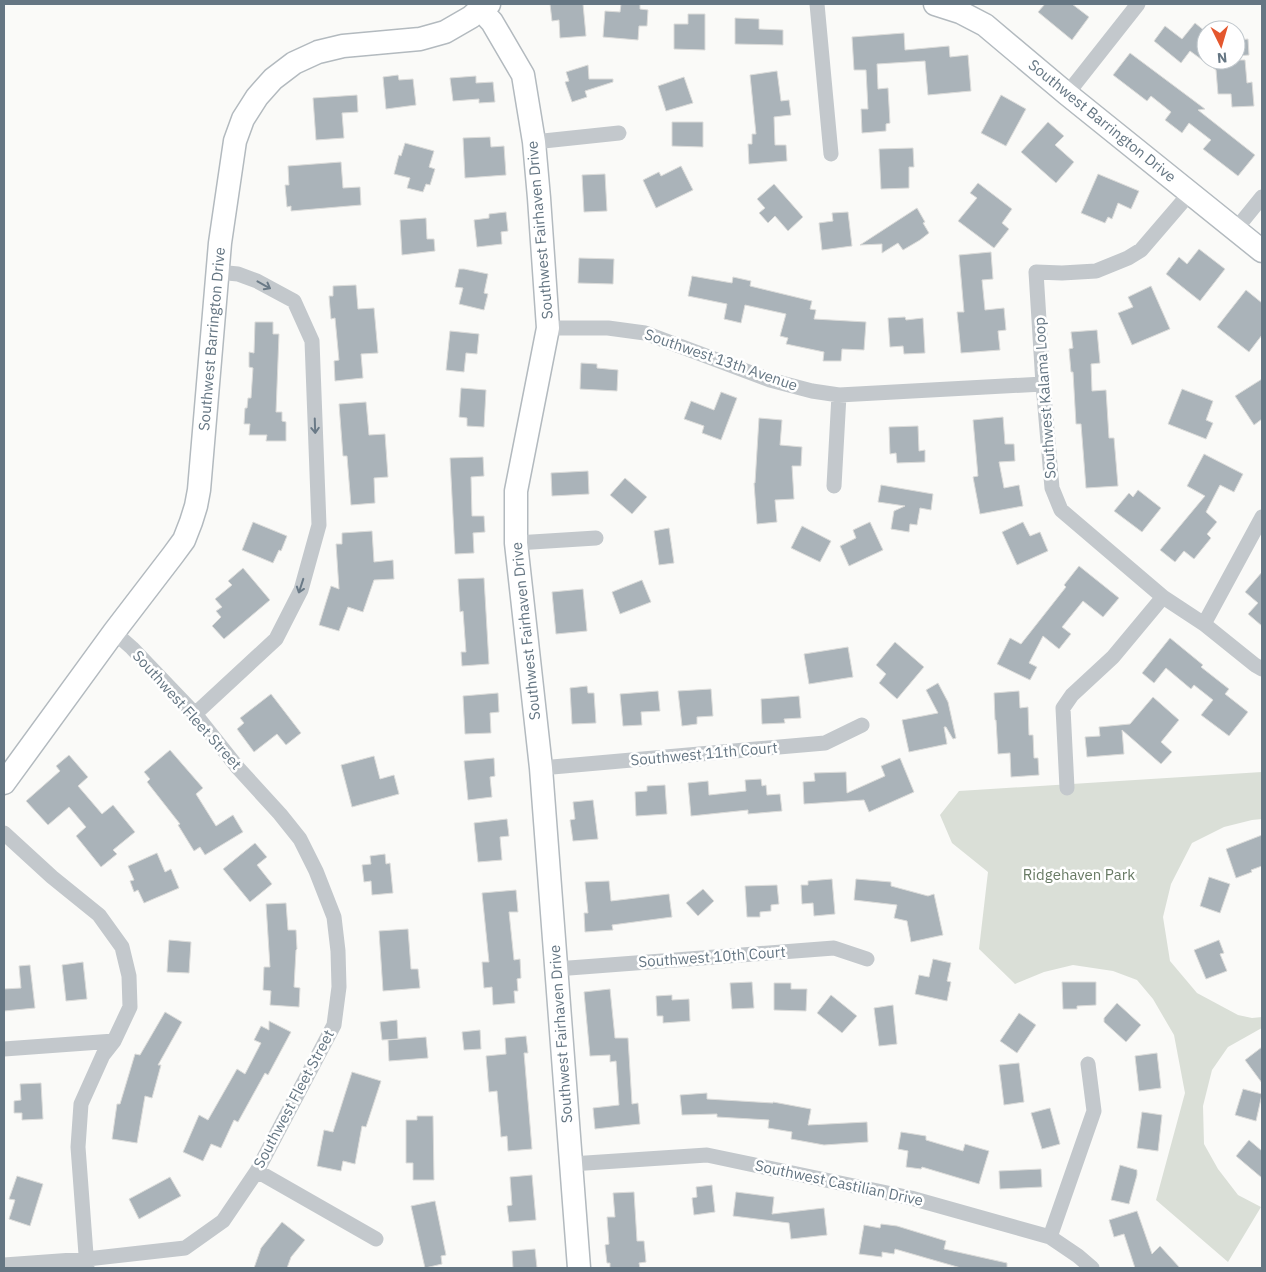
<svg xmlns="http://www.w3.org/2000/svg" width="1266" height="1272" font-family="'IBM Plex Sans',sans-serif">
  <rect width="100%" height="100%" fill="#fafaf8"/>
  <!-- green -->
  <path fill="#dadfd7" d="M1262,772V819L1252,820L1224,827L1192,843L1171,884L1163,917L1170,961L1197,993L1238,1015L1252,1018L1262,1017V1028L1260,1029L1228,1047L1212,1070L1203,1106L1204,1144L1218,1169L1238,1195L1261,1207L1228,1262L1156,1200L1185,1093L1174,1035L1153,999L1137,980L1113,971L1073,965L1044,972L1015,984L1010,979L979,949L988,872L952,843L940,815L959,791Z"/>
  <!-- building -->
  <path fill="#aab3b9" stroke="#dcdcda" d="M550,4H583L586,36L560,38L559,20L552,21Z
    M621,4H640V9L648,10L647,26H639L638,40L603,37L605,11L620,12Z
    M1045,4H1072L1089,17L1072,40L1038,12Z
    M688,14H705V50L674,49V24H688Z
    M735,18L759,19V29L783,30V45L735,44Z
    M1195,23L1206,32V60H1245L1247,83L1252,82L1254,106L1232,107L1231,94H1218L1216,70L1190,51L1181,63L1154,41L1165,26L1182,39Z
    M904,33L905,50L949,46L950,57L968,55L971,91L928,95L925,61L877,64L878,89L888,88L890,123L886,124V131L862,133L861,109H868L866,70H854L852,37Z
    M1248,39L1249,55L1236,56V40Z
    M1130,53L1205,109L1198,110L1255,155L1238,176L1203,149L1211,140L1189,123L1182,133L1165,120L1171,112L1151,96L1147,101L1113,75Z
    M588,65L589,79H613V82L585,91L587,97L572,102L565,82L569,81L566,72Z
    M777,71L781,101L789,100L791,115L774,117L775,145H786L787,161L749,164L748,144H752V134H756L750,75Z
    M398,75L399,80L413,79L416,105L386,109L383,77Z
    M476,76V83L493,82L495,102L479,103V99L453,101L450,78Z
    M684,77L693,103L666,111L658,86Z
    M357,95L358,112L342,113L344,138L316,140L313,98Z
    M1001,95L1026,109L1006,146L981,133Z
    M672,122H703V147L672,146Z
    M1048,122L1064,136L1055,145L1074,162L1056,183L1021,152Z
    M490,137L491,147L504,146L506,175L465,178L463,138Z
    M405,143L434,151L429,167L435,169L430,185L426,184L423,192L407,188L410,178L394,174L399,155L401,156Z
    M913,148L914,167H909V188L881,189L879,149Z
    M341,162L343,188L360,187L361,205L291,211V206L287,207L285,185H289L288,166Z
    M681,166L693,190L656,208L643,180L659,172L661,176Z
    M605,174L607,211L584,212L582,175Z
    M1098,174L1139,191L1131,209L1118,203L1112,219L1108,217L1105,223L1081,213Z
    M978,183L1012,209L1002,223L1009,229L994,248L958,221L977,198L970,193Z
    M774,184L803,217L788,231L775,216L768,223L759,213L765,208L757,199Z
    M917,208L925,222L923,223L929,233L920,240L903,250L898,243L882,253V244L860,245Z
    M506,212L508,231L501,232L502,244L477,247L474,220L489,218V214Z
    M848,212L852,246L822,250L819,223L833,221L832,213Z
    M426,218L427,239H434L435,251L402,255L400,220Z
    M1199,249L1225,269L1200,301L1166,274L1179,257L1187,264Z
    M991,252L993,279L982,280L985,310L1004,308L1006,330L998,331L1000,350L961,353L957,312H964L959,255Z
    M579,258L614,259L613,284L578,283Z
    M459,269H464L488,274L484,293L488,294L484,310L459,304L463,288L455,287Z
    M692,276L732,283L733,277L751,281L750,286L812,301L810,309L816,310L814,319L866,322L864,350L842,349L841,361H823L824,352L786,344L788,338L780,336L786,314L745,305L741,323L724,319L727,304L688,296Z
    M356,285L358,309L374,308L378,353L361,354L363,378L335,381L334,361L339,360L335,318L331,319L329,296H333V286Z
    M1151,286L1170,329L1132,345L1118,313L1133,307L1128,297Z
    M1246,290L1262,303V335L1249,352L1217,327Z
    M905,317L906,320L923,318L925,353L904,354L903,346L890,347L888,318Z
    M255,322H273V334H279L276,412H282V421L286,422V441H266L267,435H249L250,424H244L245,408H247L248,398H251L253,368L249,367V352L254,353Z
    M1097,330L1100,363L1091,364L1092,391L1106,390L1109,438H1114L1118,486L1086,488L1081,424H1076L1073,372H1071L1069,349L1073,348L1071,332Z
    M450,331L479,334L477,354L466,353L464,372L446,370Z
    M581,363L597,364V368L618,370L617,391L580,389Z
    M1262,379V419L1254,425L1235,396Z
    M461,388L486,390L484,427L467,426V418L459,417Z
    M1182,389L1213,401L1206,420L1213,423L1206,439L1168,424Z
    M721,392L737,398L721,440L702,433L704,426L684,419L691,401L714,410Z
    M366,402L369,435L385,434L388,477L374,478L375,503L351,505L347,456H343L339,404Z
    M1003,417L1005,444H1014L1015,461L999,462L1004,488L1019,485L1023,506L980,514L973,477L978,476L973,420Z
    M759,418L782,420L780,445L802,447L801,466H792L794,499L775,500L777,522L757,524L754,483H755Z
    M918,426L919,451L925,450V462L897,463L896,453L890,454L889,427Z
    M1204,454L1243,474L1234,492L1220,485L1206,512L1217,522L1207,534L1211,538L1194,559L1184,551L1175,562L1160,550L1205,496L1187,486Z
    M483,457L484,476L471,477L472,516H484L485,532L473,533L474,553L455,554L450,458Z
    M588,471L589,494L552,496L551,473Z
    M625,478L647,497L632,514L610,495Z
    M881,485L933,494L931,510L920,508L917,525L910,524L909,532L891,529L894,511L905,506L878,502Z
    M1138,490L1161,508L1142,532L1114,511L1129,493L1133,497Z
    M253,522L287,536L281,551L279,550L273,563L242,550Z
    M870,522L883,550L849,566L840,546L856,538L853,530Z
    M1023,522L1030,536L1040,532L1048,551L1017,565L1002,532Z
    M802,526L831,541L820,562L791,548Z
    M669,528L674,563L659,565L654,531Z
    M372,531L374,562L393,560L394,579L374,580L363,612L348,607L339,631L319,625L331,586L339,589L336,544H342V533Z
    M1079,566L1119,598L1103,617L1083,601L1062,627L1071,634L1059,649L1043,636L1029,663L1037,667L1030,680L997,664L1010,638L1021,644L1066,587L1064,585Z
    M243,568L270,600L224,639L212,626L221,617L216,611L222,607L215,599L232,585L228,581Z
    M1262,572V626L1248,614L1258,603L1245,592Z
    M484,578L489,664L462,666L461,652H466L463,611L460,612L458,579Z
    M642,580L651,602L620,614L612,592Z
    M583,589L587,631L556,634L552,592Z
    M1170,638L1203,665L1201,667L1229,689L1225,694L1248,712L1229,736L1201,715L1213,700L1194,685L1191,689L1166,668L1154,683L1142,673Z
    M895,642L924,667L897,699L879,683L886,674L876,665Z
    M848,647L853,677L809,684L804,654Z
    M938,683L948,702L956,738L953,739L946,727H944L947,744L909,752L902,720L938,713L926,690Z
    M587,686L588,693H594L596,723L572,724L570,688Z
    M711,689L713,716L697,717V724L682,726L678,691Z
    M658,691L660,711L641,712L642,725L623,726L620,694Z
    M1019,691L1020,708L1028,707L1029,735H1033L1034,758H1038L1039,775L1011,777L1010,753L998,754L996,720H995L994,693Z
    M498,693L499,712L490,713L491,733L465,734L463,696Z
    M271,694L301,733L286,745L277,734L254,752L237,729L244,723L240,718Z
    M799,696L801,718L784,719L785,723L762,724L761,699Z
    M1153,697L1179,720L1161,742L1172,752L1161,764L1122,730L1124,754L1087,757L1085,737L1100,736L1099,727L1130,724Z
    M170,750L203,788L196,794L216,826L233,815L243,832L205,855L200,847L194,851L178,825L180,824L147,782L150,779L144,772Z
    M69,755L88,777L78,786L102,814L113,805L135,832L113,850L117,854L101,867L76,836L86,827L69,807L48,825L26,801L60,771L56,766Z
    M374,756L380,779L394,775L399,794L352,807L341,765Z
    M494,758L495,776L490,777L492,797L468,800L464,761Z
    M900,758L914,792L869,812L864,800L804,804L803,782L815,781L814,773L846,772L847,793L885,776L881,766Z
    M761,779L762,786L766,785L767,795L780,794L782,811L748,814V810L691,816L688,783L708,781L709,795L746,791L745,780Z
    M665,785L667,814L636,816L635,792L647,791V786Z
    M593,800L598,839L573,841L570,820L575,819L573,802Z
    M507,819L509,836L500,837L502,860L478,862L474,823Z
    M1262,835V866L1251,870L1252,872L1236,878L1226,849Z
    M255,843L267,857L257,865L272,884L250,902L223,869Z
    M157,853L165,872L171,869L179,888L144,903L138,890L134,892L130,881L134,880L128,866Z
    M385,854L386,864L390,863L393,893L372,895L371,881L364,882L362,865L371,864L370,856Z
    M1209,877L1230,884L1220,913L1200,906Z
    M832,879L835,914L814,916L813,903L802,904L801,885H808V881Z
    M856,879L891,882V886L928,896L934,894L943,935L911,942L907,921L894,918L897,905L854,900Z
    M609,881L611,901L669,894L672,917L612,925L613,930L585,932L584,913H588L585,882Z
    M777,885L779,904L771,905V911L760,912V917H747L745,886Z
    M703,889L714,901L698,916L686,903Z
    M516,890L518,912H509L514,960L520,959L521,978L517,979L518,991H514L515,1003L493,1005L492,987L484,988L482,962H489L482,893Z
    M286,903L288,930H296L297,949L296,950L294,987L300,988L299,1007L270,1005L271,991L263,990L264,967H270L266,904Z
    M408,929L411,969H418L420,988L383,991L379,931Z
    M169,940L191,942L189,973L167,972Z
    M1219,940L1224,953L1220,954L1227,971L1206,979L1194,950Z
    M933,959L951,963L947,981L951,982L947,1001L915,994L919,975L929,977Z
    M83,962L87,999L66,1001L62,965Z
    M30,965L35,1008L4,1011V989L21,988L19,966Z
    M752,982L754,1008L732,1009L730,983Z
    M1062,982H1096V1005L1077,1006V1009H1063Z
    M774,983H791V989H807L806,1011L774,1010Z
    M610,989L615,1038H628L632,1104L638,1103L640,1124L595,1129L593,1108L619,1105L616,1061L610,1062V1055L590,1056L584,992Z
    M672,995V1000L689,999L690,1021L663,1023V1016H657L656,996Z
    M831,995L857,1016L842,1033L817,1013Z
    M1117,1003L1141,1025L1126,1042L1104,1022V1018Z
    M893,1005L897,1044L879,1046L874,1008Z
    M165,1012L182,1022L158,1065H161L152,1098L145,1096L137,1143L112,1139L117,1104H120L135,1054L140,1055Z
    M1019,1013L1036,1025L1017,1053L1000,1041Z
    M397,1020L398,1039L382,1040L380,1022Z
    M269,1021L291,1032L268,1075L265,1073L238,1122L234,1120L221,1148L211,1144L203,1161L183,1152L199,1115L208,1120L237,1069L245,1074L261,1043L254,1040L261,1026L269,1030Z
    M480,1030L481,1049L464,1050L462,1032Z
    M526,1036L528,1053H524L532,1149L508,1151L507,1136L501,1137L497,1091L489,1092L486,1056L506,1054L505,1038Z
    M426,1037L428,1058L389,1061L388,1040Z
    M1262,1047V1083L1245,1060Z
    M1157,1053L1161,1088L1139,1091L1135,1056Z
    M1019,1063L1024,1102L1004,1105L999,1065Z
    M352,1072L381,1081L366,1127L362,1126L355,1164L343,1161L341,1171L317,1166L324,1130L333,1132Z
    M41,1083L43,1119L22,1120V1113H14V1101L21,1100L20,1084Z
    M1243,1089L1262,1094L1256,1121L1235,1115Z
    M707,1093V1099L773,1103V1102L811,1109L808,1125L867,1122L868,1142L824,1145L791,1139L792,1132L768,1128L769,1120L717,1117V1114L682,1115L680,1095Z
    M1050,1108L1060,1144L1042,1149L1031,1113Z
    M1142,1112L1162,1115L1158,1151L1137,1148Z
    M417,1116H433L434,1180H413V1163H406V1120H417Z
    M901,1132L926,1136V1140L963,1151L965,1144L989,1151L979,1184L922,1167L921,1169L906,1167L908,1151L898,1149Z
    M1249,1140L1262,1151V1178L1236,1156Z
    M1120,1165L1137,1170V1175L1129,1204L1111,1200Z
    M1041,1169L1042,1187L1000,1189L999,1171Z
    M532,1175L536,1220L509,1222L507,1206L512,1205L510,1177Z
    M17,1176L43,1184L30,1226L9,1219L15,1200L9,1199Z
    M170,1177L181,1196L139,1219L129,1199Z
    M712,1185L715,1212L694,1215L692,1198L697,1197L696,1187Z
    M634,1192L637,1241H644L646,1262L639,1263L640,1268H610V1263H607L605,1245L609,1244L607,1217H615L613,1193Z
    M736,1192L774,1197L772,1214L824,1208L827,1235L791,1239L789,1223L733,1216Z
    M435,1201L446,1255L441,1256L442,1264L425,1268L411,1206Z
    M1137,1211L1152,1254L1160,1246L1180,1268H1135L1124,1234L1114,1237L1109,1220Z
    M282,1222L305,1240L291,1257L287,1268H254L261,1248Z
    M881,1224L897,1226L946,1241L944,1249L1007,1263V1268H961L895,1249L894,1254L882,1252V1257L859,1254L864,1225L880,1228Z
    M535,1249L537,1268H513L512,1251Z"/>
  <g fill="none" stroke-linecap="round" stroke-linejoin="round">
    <defs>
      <path id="secondary" d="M935,4L960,12L985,25L1067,94L1262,251
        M480,9L492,22L523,75L534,142L539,198L548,328L516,491V543L541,768L579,1268
        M4,783L114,632L173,555L184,540L191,522L196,506L199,490L220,243L235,141L243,119L257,97L273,79L294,63L318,52L343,46L420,39L445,32L471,17L480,9L489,4"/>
    </defs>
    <!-- secondary casing -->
    <use href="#secondary" stroke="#b3babf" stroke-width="25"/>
    <!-- street -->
    <path stroke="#c3c8cc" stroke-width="15" d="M817,4L831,154
      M1067,94L1138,4
      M534,142L619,133
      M1190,193L1141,250L1128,258L1096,271L1062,273L1036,272L1043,384L1052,488L1061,510L1163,597L1204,624L1255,665L1262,669
      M1236,229L1262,197
      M548,328H608L645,333L770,380L812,391L839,395L1043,384
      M834,486L839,395
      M516,543L596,538
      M1204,624L1262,517
      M195,714L276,639L301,590L319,525L312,341L294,301L257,281L238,274L217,272
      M541,768L825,743L862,725
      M1067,788L1063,708L1072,695L1113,657L1163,597
      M4,833L52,877L99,915L122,947L129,976L130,1007L114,1041L103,1055L81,1104L78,1147L87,1268
      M556,969L834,948L867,959
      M4,1049L114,1041
      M571,1164L707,1155L911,1198L1050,1237L1078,1256L1092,1268
      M257,1171L376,1239
      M1050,1237L1094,1111L1088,1064
      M4,1265L87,1259L185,1248L223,1221L257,1171L334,1025L339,987L338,951L334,917L316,871L300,839L280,814L238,768L195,714L132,648L114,632"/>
    <!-- secondary -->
    <use href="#secondary" stroke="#fff" stroke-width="22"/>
  </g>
  <!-- one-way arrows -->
  <defs><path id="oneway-shaft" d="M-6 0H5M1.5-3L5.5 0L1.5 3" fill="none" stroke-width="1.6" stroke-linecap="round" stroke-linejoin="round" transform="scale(1.25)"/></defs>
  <g stroke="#6a7a87">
    <use href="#oneway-shaft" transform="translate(264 285) rotate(29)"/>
    <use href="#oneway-shaft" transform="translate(315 426) rotate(88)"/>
    <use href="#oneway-shaft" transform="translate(301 586) rotate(108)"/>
  </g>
  <g text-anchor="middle" stroke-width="5" stroke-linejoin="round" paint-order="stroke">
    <!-- street labels -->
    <g font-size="15" fill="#657683" stroke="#fff">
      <text transform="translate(1102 121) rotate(39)" y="5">Southwest Barrington Drive</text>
      <text transform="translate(540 230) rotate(-95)" y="5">Southwest Fairhaven Drive</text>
      <text transform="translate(212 339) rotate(-85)" y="5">Southwest Barrington Drive</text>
      <text transform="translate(721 360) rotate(19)" y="5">Southwest 13th Avenue</text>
      <text transform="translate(1045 398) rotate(-94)" y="5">Southwest Kalama Loop</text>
      <text transform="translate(526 631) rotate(-96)" y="5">Southwest Fairhaven Drive</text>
      <text transform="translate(187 710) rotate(48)" y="5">Southwest Fleet Street</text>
      <text transform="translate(704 754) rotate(-5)" y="5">Southwest 11th Court</text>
      <text transform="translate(712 957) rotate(-4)" y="5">Southwest 10th Court</text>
      <text transform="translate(561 1034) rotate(-94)" y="5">Southwest Fairhaven Drive</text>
      <text transform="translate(294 1099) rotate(-62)" y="5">Southwest Fleet Street</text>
      <text transform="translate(839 1183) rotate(12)" y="5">Southwest Castilian Drive</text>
    </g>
    <!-- park labels -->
    <g font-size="15" fill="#687a64" stroke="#fff">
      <text x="1079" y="880">Ridgehaven Park</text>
    </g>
  </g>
  <!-- border -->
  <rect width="1266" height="1272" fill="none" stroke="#657683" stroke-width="10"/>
  <!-- north arrow -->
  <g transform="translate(1221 45) rotate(175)"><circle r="24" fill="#ffffff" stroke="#c1c8cd"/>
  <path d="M0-4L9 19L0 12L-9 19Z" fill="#e4572e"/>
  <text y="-8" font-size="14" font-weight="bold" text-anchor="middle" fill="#657683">N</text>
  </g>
</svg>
